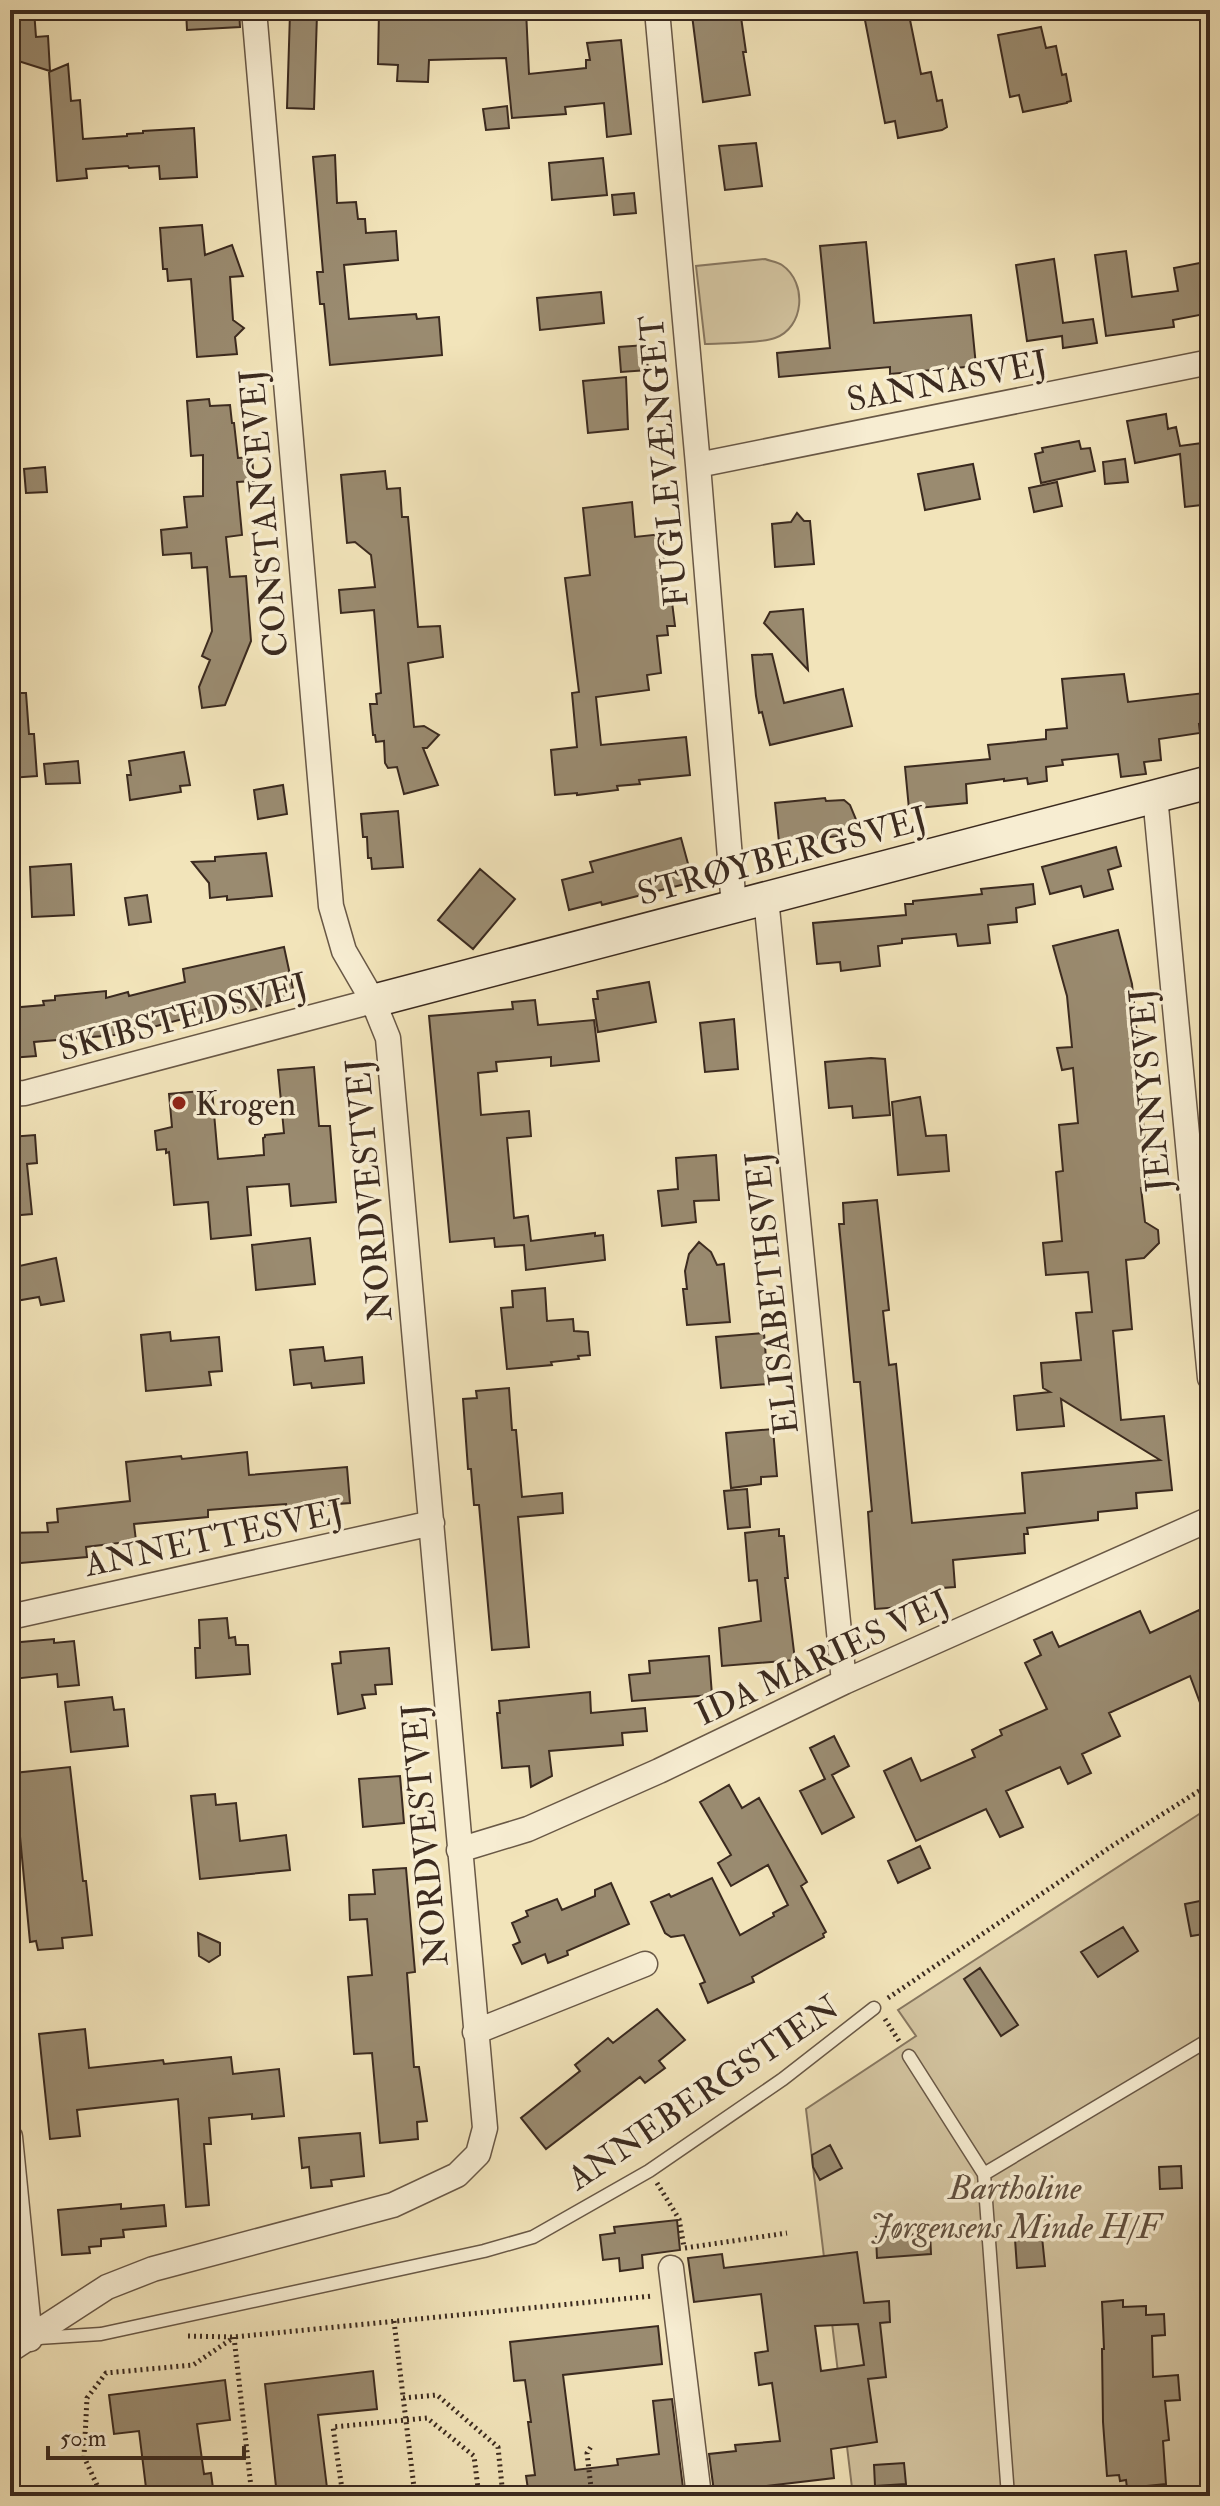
<svg xmlns="http://www.w3.org/2000/svg" width="1220" height="2506" font-family="'IM FELL Double Pica',serif">
  <rect width="100%" height="100%" fill="#f2e4ba"/>
  <filter id="stains"><feTurbulence type="fractalNoise" baseFrequency=".0025" numOctaves="4"/><feColorMatrix values="0 0 0 0 .2 0 0 0 0 .09 0 0 0 0 .02 0 0 0 .5 -.17"/></filter>
  <radialGradient id="worn" r=".72"><stop offset=".6" stop-color="#630" stop-opacity="0"/><stop offset="1" stop-color="#630" stop-opacity=".3"/></radialGradient>
  <!-- green -->
  <path fill="#d3c4a0" stroke="#877760" stroke-width="2" d="M765,259C770,261 778,262 782,265C808,283 804,328 775,338C759,344 723,343 705,344L696,266Z
    M1210,1807V2496H853L806,2109L916,2036L898,2010Z"/>
  <!-- building -->
  <path fill="#9a8b70" stroke="#3b2a1f" stroke-width="2" fill-rule="evenodd" d="M34,10L36,37L48,36L50,71L15,60L11,11Z
    M186,10H239L240,27L187,30Z
    M379,10H526L529,74L586,68V60H590L587,43L621,40L631,134L607,137L604,103L565,107L566,114L512,118L506,58L429,60L428,82L397,81L398,65L378,64Z
    M731,10H740L746,52H743L750,95L703,102L692,15Z
    M863,10H908L921,74L931,72L937,101L942,100L947,127L942,130L898,138L895,121L885,123Z
    M290,13L317,14L314,109L287,108Z
    M1041,27L1046,48L1056,46L1062,75L1066,74L1071,101L1067,102V103L1023,112L1019,95L1010,97L998,35Z
    M68,64L71,101L80,100L83,139L127,136V134L143,133V131L194,128L197,177L160,179L159,166L129,168L128,166L86,169L87,178L57,181L49,72Z
    M507,106L509,128L486,130L483,109Z
    M756,143L762,186L725,190L719,146Z
    M335,155L337,203L356,202L358,219H365L366,233L396,231L398,260L344,265L349,319L416,314L417,319L439,317L442,355L330,365L324,304H320L317,272H323L313,157Z
    M603,158L607,195L552,200L549,163Z
    M634,193L636,213L614,215L612,195Z
    M202,225L205,255L232,245L243,276L230,277L233,320L244,328L235,337L237,354L197,357L191,279L168,281L167,269H163L160,228Z
    M866,242L874,323L971,315L976,366L890,374V367L779,377L777,353L830,348L820,246Z
    M1126,251L1132,297L1178,291L1174,268L1210,261V313L1173,320L1174,327L1106,336L1095,255Z
    M1054,259L1063,323L1093,319L1097,343L1063,348L1062,336L1027,341L1016,265Z
    M601,292L604,323L540,330L537,298Z
    M646,345L648,370L621,372L619,347Z
    M626,377L628,429L588,433L583,381Z
    M209,399L210,406L230,405L232,423H234L238,458L252,457L254,481L237,482L242,535L226,537L230,577L246,576L251,641L225,705L202,708L199,687L210,660L202,656L212,631L207,567L192,568L191,553L163,555L161,530L187,527L184,497L203,496V455L191,456L187,401Z
    M1166,414L1168,429L1176,427L1180,446L1210,442V504L1185,507L1180,454L1135,463L1127,421Z
    M1079,441L1081,449L1090,448L1095,471L1041,483L1035,454L1043,452L1042,448Z
    M1125,459L1128,482L1105,484L1103,462Z
    M973,464L980,499L925,510L918,474Z
    M45,467L47,492L26,493L24,469Z
    M385,471L387,489L400,488L402,517H408L418,627L440,626L443,657L408,663L414,727L424,726L439,735L427,748H423L438,785L404,794L397,767L388,768L385,763L384,741L376,742L375,735H373L370,704H377L376,694L381,693L374,610L341,613L339,590L375,587L371,555L355,542L347,543L341,475Z
    M1057,482L1062,506L1034,512L1029,488Z
    M632,502L635,537L662,534L664,558L659,559L664,603L672,602L675,626H667L668,635L657,636L661,673L647,675L649,690L596,697L601,745L686,737L690,775L639,780L640,784L617,786L618,790L577,795V793L555,795L551,750L577,747L572,693L579,692L565,578L590,575L583,508Z
    M797,513L804,521H810L814,564L775,567L772,524L791,522Z
    M803,609L808,670L764,623L770,612Z
    M772,654L784,703L843,689L852,726L770,745L762,712L759,713L756,696L752,655Z
    M1124,674L1128,702L1204,693L1208,723L1199,724L1200,733L1159,739L1161,760L1144,762L1146,774L1121,777L1118,754L1062,760L1063,765L1046,767L1047,781L1028,784L1027,778L1004,781V779L966,784L967,803L909,809L905,767L990,759L988,745L1046,739V730L1067,728L1062,679Z
    M10,693H26L29,734H34L37,776L10,778Z
    M184,752L190,785L180,786L181,792L130,800L127,775H131L129,761Z
    M78,761L80,783L46,784L44,764Z
    M283,785L287,814L258,819L254,790Z
    M825,798L826,801L844,800L850,805L862,834L779,842L775,803Z
    M398,811L403,867L372,869L371,858H368L367,837H363L361,814Z
    M681,838L693,882L602,905L601,902L569,910L562,880L593,872L590,862Z
    M1116,847L1121,866L1108,870L1113,889L1084,897L1081,886L1050,894L1042,867Z
    M266,853L272,896L227,900V896L210,898L209,883L192,862L215,861V857Z
    M71,864L74,915L32,917L30,867Z
    M480,869L515,899L473,949L438,920Z
    M1033,884L1035,904L1016,908L1017,922L988,925L990,943L958,946L956,934L902,939V943L878,946L880,966L841,971L840,962L817,964L813,923L906,915L905,904H913V901L982,894L981,889Z
    M147,895L151,922L129,925L125,898Z
    M1118,930L1132,984L1138,1044H1136L1149,1187L1141,1188L1145,1222L1158,1230L1159,1243L1144,1258L1126,1260L1132,1329L1113,1331L1121,1420L1164,1416L1172,1490L1136,1493L1137,1508L1098,1512V1520L1027,1528L1028,1534H1024L1025,1553L953,1560L955,1587L942,1588V1591L929,1592V1597L914,1599L915,1606L875,1609L868,1512L872,1511L870,1490L860,1382H854L839,1224H844L843,1203L877,1200L889,1310L883,1311L889,1365L896,1364L912,1523L1025,1513L1022,1473L1160,1460L1061,1399L1064,1426L1017,1430L1014,1396L1050,1392L1043,1388L1041,1363L1081,1360L1076,1313L1092,1312L1088,1272L1046,1275L1043,1243L1062,1241L1056,1172L1063,1171L1059,1125L1078,1123L1073,1068L1062,1070L1057,1048L1072,1047L1067,996L1053,946Z
    M284,947L295,998L242,1013V1010L206,1017L205,1013L127,1034L34,1042L36,1056L10,1058V1008L44,1005L43,1001L55,1000V996L106,991V998L128,992L129,996L185,982L183,969Z
    M649,982L656,1022L598,1032L593,999H598L597,991Z
    M535,1000L538,1025L594,1020L599,1061L551,1066V1057L496,1062L497,1071L478,1073L481,1115L529,1111L531,1136L507,1138L514,1218L528,1216L531,1241L595,1233V1236L603,1235L605,1260L526,1270L524,1245L495,1247L494,1238L450,1242L429,1016L513,1009L512,1002Z
    M734,1019L738,1069L705,1072L700,1023Z
    M871,1058L885,1059L890,1115L853,1118L852,1106L829,1108L825,1062Z
    M314,1067L319,1126H330L336,1202L291,1206L289,1184L247,1187L251,1235L211,1239L208,1202L174,1205L169,1152L166,1153V1149L157,1150L155,1131L172,1127L169,1094L212,1090L218,1159L264,1155L263,1138L265,1137V1135L284,1133L278,1070Z
    M920,1097L926,1136L946,1135L949,1171L898,1175L892,1102Z
    M35,1135L37,1163L27,1164L32,1214L10,1216V1137Z
    M716,1155L719,1200L694,1201L696,1222L662,1226L658,1191L678,1189L676,1158Z
    M310,1238L315,1284L256,1290L252,1245Z
    M699,1242L711,1252L717,1265L724,1264L730,1322L687,1325L683,1289H687L685,1271L689,1254Z
    M56,1258L64,1301L41,1305L39,1297L10,1302V1268Z
    M545,1288L547,1321L573,1319L574,1331L588,1332L590,1355L578,1356L579,1359L551,1362L552,1365L507,1369L501,1308L513,1307L512,1291Z
    M170,1332L171,1341L219,1337L222,1371L209,1372L211,1385L146,1391L141,1335Z
    M764,1333L768,1384L721,1388L716,1337Z
    M323,1347L325,1361L362,1357L364,1383L312,1388L311,1383L294,1385L290,1350Z
    M509,1388L512,1430H516L522,1497L562,1493L563,1513L518,1517L529,1647L492,1650L479,1505H474L471,1469H468L463,1399L477,1398L476,1391Z
    M773,1429L777,1476L761,1477V1484L731,1488L726,1433Z
    M247,1452L249,1475L347,1467L350,1503L286,1508V1504L208,1510V1517L134,1524L136,1541L86,1547L87,1557L10,1564V1533L48,1532L47,1523L58,1522L57,1509L130,1501L126,1462L181,1456L182,1459Z
    M747,1489L750,1527L728,1529L724,1491Z
    M779,1529V1536H784L788,1578H785L795,1660L722,1666L719,1628L761,1621L757,1580L749,1581L745,1533Z
    M1199,1610L1210,1635V1723L1208,1724L1190,1676L1109,1713L1120,1736L1082,1754L1091,1773L1068,1784L1060,1767L1006,1791L1023,1827L1000,1837L986,1809L916,1841L884,1771L911,1758L921,1781L975,1757L972,1750L1002,1735L1000,1730L1047,1709L1025,1663L1041,1655L1034,1640L1052,1632L1059,1647L1140,1611L1150,1633Z
    M227,1618L229,1638L235,1637L236,1645H248L250,1674L196,1678L195,1648H200L199,1620Z
    M54,1639V1643L74,1641L79,1685L58,1687L57,1674L13,1679L10,1643Z
    M389,1648L392,1684L375,1685L376,1694L362,1695L365,1708L338,1714L332,1664L341,1663L340,1652Z
    M709,1656L712,1695L632,1701L629,1675L650,1673L649,1661Z
    M590,1692L591,1713L645,1708L647,1731L622,1733L623,1745L549,1751L552,1776L531,1787L529,1766L502,1768L497,1713H500L499,1701Z
    M112,1697L114,1710L124,1709L128,1746L71,1752L65,1702Z
    M834,1736L849,1766L832,1775L854,1817L822,1834L800,1791L825,1779L810,1748Z
    M70,1767L83,1881H86L92,1935L62,1938L63,1948L38,1950L36,1941L30,1942L14,1773Z
    M400,1776L404,1823L363,1827L359,1779Z
    M729,1785L742,1808L759,1798L807,1882L801,1886L826,1932L823,1934L824,1937L752,1977L754,1982L708,2003L700,1984L705,1982L684,1935L671,1937L665,1933L651,1902L669,1894L671,1897L712,1878L740,1935L774,1916L773,1913L788,1905L768,1865L731,1886L718,1863L731,1855L700,1802Z
    M215,1794L216,1805L236,1803L240,1841L286,1835L290,1870L200,1879L191,1796Z
    M920,1846L930,1868L898,1883L888,1861Z
    M406,1868L415,1972L407,1973L414,2067H419L427,2121L417,2122L418,2139L380,2143L372,2053L354,2054L348,1977L372,1975L367,1919L350,1920L349,1895L375,1894L373,1870Z
    M611,1883L629,1924L567,1951L568,1955L548,1963L545,1954L522,1964L513,1945L520,1942L512,1923L528,1916L526,1911L557,1899L562,1910L595,1896V1890Z
    M1205,1900L1210,1933L1191,1936L1185,1904Z
    M1123,1927L1138,1951L1098,1977L1081,1952Z
    M198,1933L220,1943V1955L209,1962L199,1956Z
    M980,1968L1018,2025L1001,2036L964,1979Z
    M657,2009L685,2040L659,2061L665,2068L645,2083L640,2077L546,2149L521,2118L580,2071L575,2065L608,2038L613,2043Z
    M85,2029L89,2068L163,2060L164,2064L231,2057L233,2074L279,2069L284,2116L252,2119V2114L209,2118L211,2144H204L209,2205L186,2207L178,2099L77,2110L80,2136L50,2139L39,2034Z
    M360,2133L364,2176L331,2180L332,2186L311,2188L309,2167L302,2168L299,2138Z
    M830,2145L842,2168L820,2180L813,2167L812,2155Z
    M1181,2166L1182,2188L1160,2189L1159,2167Z
    M121,2204V2209L164,2205L166,2226L123,2230L124,2237L101,2239V2246L89,2247L90,2253L62,2255L58,2210Z
    M677,2220L680,2250L642,2255L643,2268L620,2271L619,2258L603,2260L600,2235L615,2233L614,2227Z
    M930,2233L931,2254L877,2258L876,2237Z
    M1042,2237L1045,2266L1017,2268L1015,2239Z
    M857,2252L864,2303L889,2301L890,2322L880,2323L886,2377L868,2379L877,2442L831,2449L834,2478L714,2492L709,2454L736,2451L735,2445L780,2441L772,2383L759,2385L755,2353L768,2351L761,2294L694,2302L688,2258L722,2254L724,2268ZM858,2324L864,2365L821,2371L815,2326Z
    M1123,2300V2307L1146,2306V2315L1164,2314L1165,2335L1152,2336L1153,2377L1178,2375L1180,2400L1165,2401L1169,2440L1163,2441L1166,2484L1127,2488L1126,2480L1120,2481L1119,2475L1107,2476L1103,2422L1102,2349H1104L1102,2302Z
    M658,2326L662,2364L563,2375L575,2470L618,2465L617,2459L659,2454L653,2401L672,2399L684,2496H529L526,2476L535,2475L528,2422H531L525,2380L514,2381L510,2342Z
    M373,2371L377,2409L318,2415L328,2496H277L265,2384Z
    M225,2380L230,2420L197,2424L204,2474L211,2473L214,2496H147L139,2431L114,2434L109,2395Z
    M904,2463L906,2484L875,2486L874,2465Z"/>
  <g fill="none" stroke-linecap="round" stroke-linejoin="round">
    <defs>
      <path id="lane" d="M909,2056L984,2174
        M38,2338L101,2334L484,2251L533,2237L649,2171L783,2079L874,2008
        M1008,2496L984,2174L1210,2039"/>
      <path id="street" d="M657,10L698,465L734,907
        M698,465L1210,362
        M1155,796L1210,1378
        M766,898L844,1682
        M10,1094L25,1093L373,1001
        M10,1617L432,1523
        M459,1850L528,1829L659,1771L844,1682L1210,1519
        M475,2032L645,1964
        M10,2137L30,2339
        M671,2268L699,2496
        M10,2350L107,2287L153,2269L393,2205L457,2175L478,2154L485,2128L388,1038L373,1001L344,951L331,906L254,10"/>
      <path id="secondary" d="M373,1001L1210,782"/>
    </defs>
    <!-- lane casing -->
    <use href="#lane" stroke="#695846" stroke-width="15"/>
    <!-- street casing -->
    <use href="#street" stroke="#695846" stroke-width="27"/>
    <!-- secondary casing -->
    <use href="#secondary" stroke="#3b2a1f" stroke-width="35"/>
    <!-- path -->
    <path stroke="#3b2a1f" stroke-width="5" stroke-dasharray="2 4" stroke-linecap="butt" d="M888,1998L1112,1846L1210,1784
      M885,2019L899,2041
      M657,2183L679,2219L684,2247
      M685,2248L787,2233
      M394,2321L415,2496
      M188,2336L234,2337L652,2296
      M234,2337L252,2496
      M403,2398L437,2395L498,2447L503,2496
      M102,2496L84,2457L87,2398L106,2373L193,2365L233,2338
      M343,2496L333,2427L427,2418L474,2456L479,2496
      M592,2496L587,2453L592,2445"/>
    <!-- lane -->
    <use href="#lane" stroke="#f7edd2" stroke-width="12"/>
    <!-- street -->
    <use href="#street" stroke="#f7edd2" stroke-width="24"/>
    <!-- secondary -->
    <use href="#secondary" stroke="#f7edd2" stroke-width="32"/>
  </g>
  <!-- markers -->
  <circle fill="#8f2418" stroke="#f7edd2" stroke-width="3" cx="179" cy="1103" r="8"/>
  <g text-anchor="middle" stroke-width="7" stroke-linejoin="round" paint-order="stroke">
    <!-- street labels -->
    <g font-size="34" fill="#3b2a1f" stroke="#f7edd2">
      <text transform="translate(947 380) rotate(-11)" y="12">SANNASVEJ</text>
      <text transform="translate(663 461) rotate(-95)" y="12">FUGLEVÆNGET</text>
      <text transform="translate(263 513) rotate(-95)" y="12">CONSTANCEVEJ</text>
      <text transform="translate(782 855) rotate(-15)" y="12">STRØYBERGSVEJ</text>
      <text transform="translate(183 1016) rotate(-15)" y="12">SKIBSTEDSVEJ</text>
      <text transform="translate(1149 1090) rotate(-95)" y="12">JENNYSVEJ</text>
      <text transform="translate(368 1190) rotate(-95)" y="12">NORDVESTVEJ</text>
      <text transform="translate(771 1293) rotate(-96)" y="12">ELISABETHSVEJ</text>
      <text transform="translate(214 1537) rotate(-12)" y="12">ANNETTESVEJ</text>
      <text transform="translate(822 1657) rotate(-25)" y="12">IDA MARIES VEJ</text>
      <text transform="translate(424 1835) rotate(-95)" y="12">NORDVESTVEJ</text>
      <text transform="translate(703 2092) rotate(-34)" y="12">ANNEBERGSTIEN</text>
    </g>
    <!-- poi labels -->
    <g font-size="34" fill="#3b2a1f" stroke="#f7edd2" text-anchor="start">
      <text x="195" y="1115">Krogen</text>
    </g>
    <!-- park labels -->
    <g font-size="34" font-style="italic" fill="#61503f" stroke="#f7edd2">
      <text x="1015" y="2199">Bartholine<tspan x="1015" dy="39">Jørgensens Minde H/F</tspan></text>
    </g>
  </g>
  <!-- margin -->
  <rect width="1220" height="2506" fill="none" stroke="#f2e4ba" stroke-width="40"/>
  <rect x="12" y="12" width="1196" height="2482" fill="none" stroke="#3b2a1f" stroke-width="4"/>
  <rect x="20" y="20" width="1180" height="2466" fill="none" stroke="#3b2a1f" stroke-width="2"/>
  <!-- scale -->
  <path d="M48 2446v12h196v-12" fill="none" stroke="#3b2a1f" stroke-width="4"/>
  <text x="60" y="2446" font-size="24" fill="#3b2a1f" stroke="#f7edd2" stroke-width="6" paint-order="stroke">50 m</text>
  <rect width="100%" height="100%" filter="url(#stains)"/>
  <rect width="100%" height="100%" fill="url(#worn)"/>
</svg>
